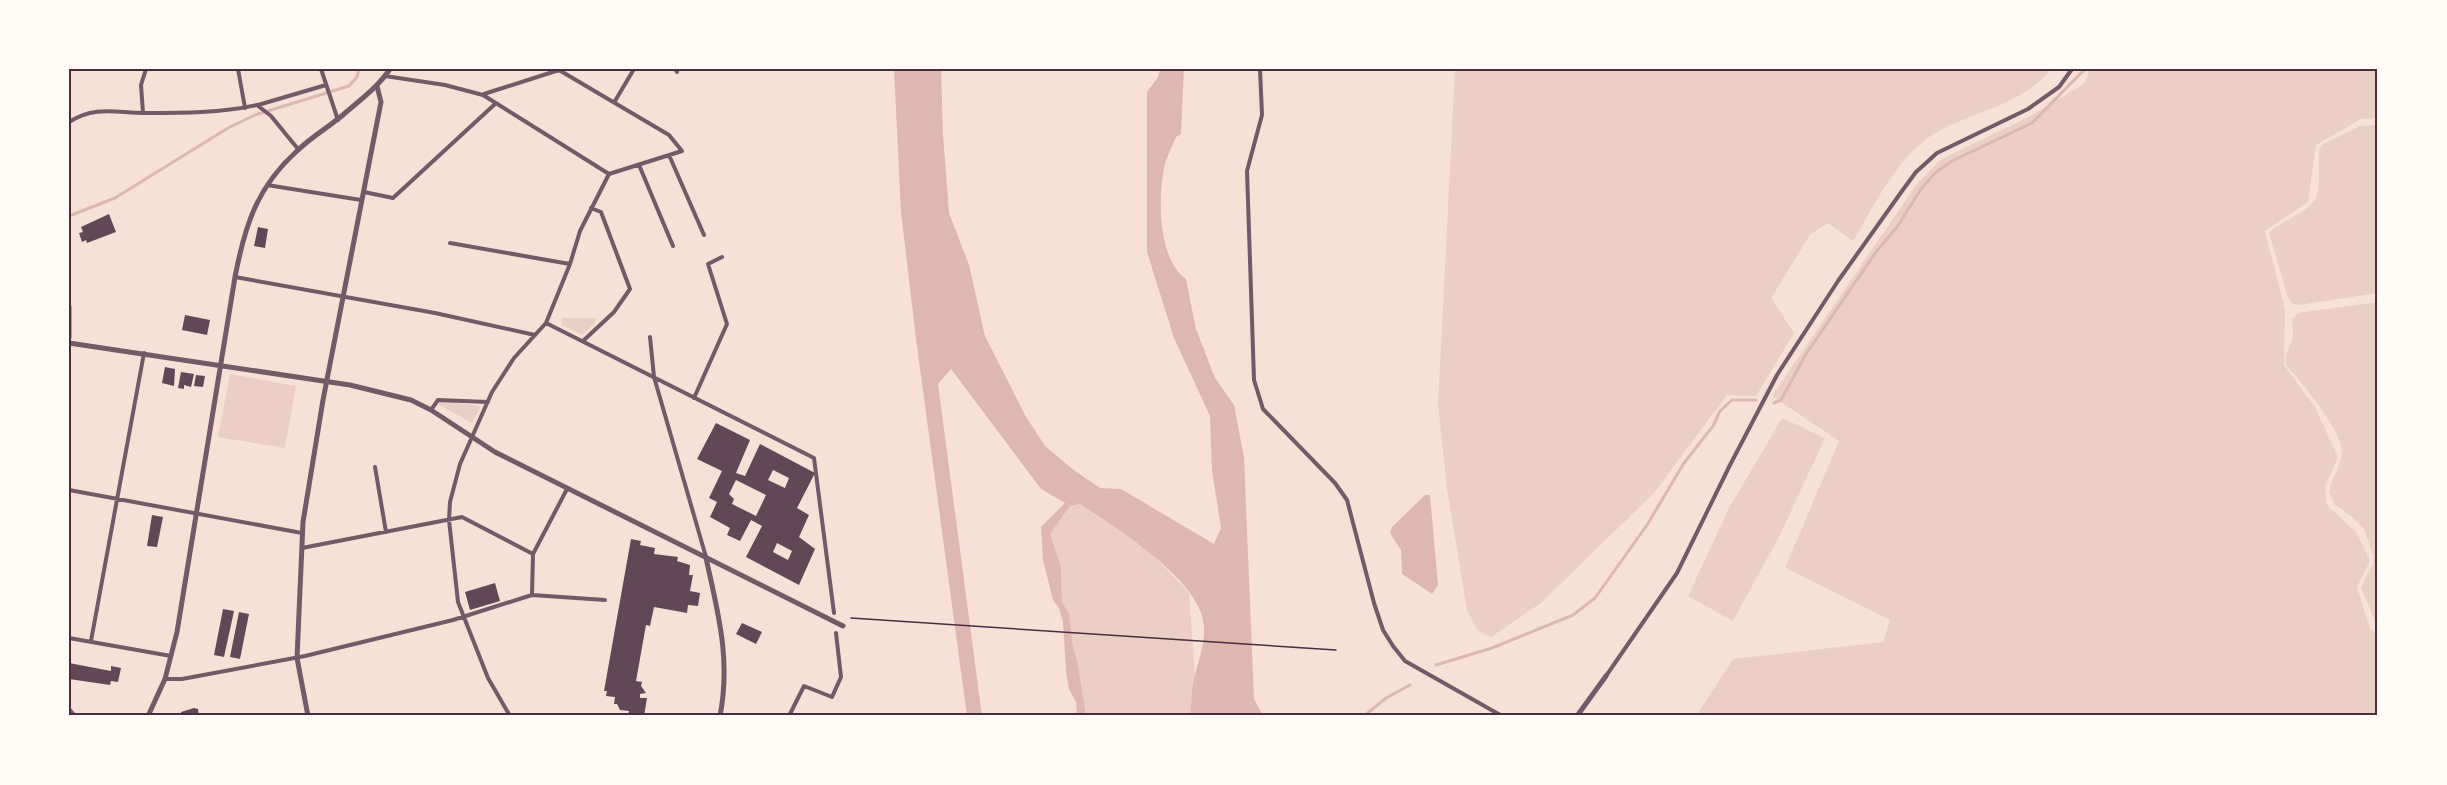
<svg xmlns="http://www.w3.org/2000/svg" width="2447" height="785" font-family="'PT Sans',sans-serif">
  <rect width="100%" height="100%" fill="#f7e1d7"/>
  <!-- green -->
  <path fill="#ebcfc5" d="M1455,69H2051C2025,104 1968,113 1932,135C1896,158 1875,205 1853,241L1828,223L1810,235L1771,298L1794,333L1756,396L1727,395L1654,493L1541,603L1491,637L1478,631L1467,610L1447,489L1438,405Z
    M2090,69H2378V118L2361,119L2316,145L2308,202L2265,231L2285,309L2284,365L2315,407L2338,457L2325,487L2327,505L2356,532L2370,561L2357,587L2370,629L2378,635V716H1696L1733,659L1883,642L1890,620L1785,568L1839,441L1772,396L1916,185L1940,160L2028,117L2084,84Z
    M2378,125V293L2298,305L2292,303L2288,298L2269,233C2280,221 2310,212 2316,198C2321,185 2318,164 2319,150L2323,144L2360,126Z
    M2378,302V629L2361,587L2373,563V555L2364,529L2351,516L2335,505L2329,493C2331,479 2341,466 2342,452C2342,430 2301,382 2286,365C2284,353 2289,350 2292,340C2294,334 2292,326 2292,319L2298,313Z
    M561,318H596L595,323L582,335L562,325Z
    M230,374L296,386L285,448L218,437Z
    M439,401L481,406L472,423L438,404Z
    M1782,418L1825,438L1780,535L1733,621L1688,596L1729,508Z
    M1080,504L1150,551L1189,593L1195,675L1190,716H1086L1078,664L1073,647L1069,615L1062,602L1061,567L1050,534L1070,506Z"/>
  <!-- water -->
  <path fill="#dcb8b0" d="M894,69H941L943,134L949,213L969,265L985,336L1025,415L1045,446L1075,471L1100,488L1121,489L1214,544L1221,528L1212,471L1210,416L1174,338L1147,252V92L1158,77L1160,69H1184L1181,134L1176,137C1172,147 1166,158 1164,168C1158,200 1158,259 1186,279L1196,329L1215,378L1234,405L1244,457L1254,699L1263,716H1190C1192,703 1191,688 1195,675C1199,658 1205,644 1204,626C1202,581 1115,527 1080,504L1070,506L1050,534L1061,567L1062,602L1069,614L1073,647L1078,664L1086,716H1077L1076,702L1069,689L1066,671L1063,622L1059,608L1053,600L1043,560L1041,527L1065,503L1041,489L951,369L938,384L982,716H967L916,339L901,212Z
    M1425,495H1430L1438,585L1432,594L1402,574L1401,550L1390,533L1392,527Z"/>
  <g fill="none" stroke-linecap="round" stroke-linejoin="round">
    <!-- stream -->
    <path stroke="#dcb8b0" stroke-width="3" d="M69,216L115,198L228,128L255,115L349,86L357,77L359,69
      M1774,403L1781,400L1806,354L1876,252L1897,227L1921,189L1935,173L1952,161L2032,123L2085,69
      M1436,665L1492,648L1573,615L1595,598L1647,525L1684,463L1713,426L1720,411L1732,400H1756
      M1364,716L1386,698L1410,685"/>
  </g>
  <!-- building -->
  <path fill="#644757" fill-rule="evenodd" d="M109,214L116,232L87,243L86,240L82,242L79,233L83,232L81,227Z
    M258,227L268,229L265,248L254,246Z
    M185,315L210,320L207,335L182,330Z
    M165,367L175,369L174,386L162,383Z
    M181,372L194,374L191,387L184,385V389L178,388Z
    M196,375L205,376L203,387L194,386Z
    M716,423L750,440L736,473L745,476L760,444L815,473L797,508L809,515L799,537L815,549L799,585L746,557L762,526L751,520L740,541L727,535L730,528L710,517L717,502L709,498L722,471L697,459ZM773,470L789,478L785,488L768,480ZM736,480L766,495L756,516L732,504L734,499L729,494ZM777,543L792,551L788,560L773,552Z
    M152,515L163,517L157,547L147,546Z
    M631,539L641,541L640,545L655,548L654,554L678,557L677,561L690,565L689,575H693L690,591L700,593L698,606L688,605L687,613L654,607L650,626L646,625L636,681L642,682L641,686L646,693L640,694V698H647L644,716H628L629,711L620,710L617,704H614L615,697L606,696L607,691H604Z
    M495,583L500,601L470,610L465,592Z
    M223,609L234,611L224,657L214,655Z
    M239,612L249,614L240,659L230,657Z
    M742,623L762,632L756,644L736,634Z
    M69,663L111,671V666L121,668L118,682L111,681L110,685L69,679Z
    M194,708L198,709L199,716H182L181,712Z"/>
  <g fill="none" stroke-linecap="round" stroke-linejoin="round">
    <!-- path -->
    <path stroke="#4a2c40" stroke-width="1.5" d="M851,618L1336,650"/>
    <!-- minor -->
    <path stroke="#755966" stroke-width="4" d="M238,69L245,108
      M321,69L338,120
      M675,69L677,72L676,69
      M1260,69L1262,115L1247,171L1254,380L1263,409L1335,483L1347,500L1374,603L1383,630L1393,646L1405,661L1502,716
      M385,76L445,85L483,95L609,174
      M484,94L559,70
      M615,101L634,69
      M258,105L326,85
      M143,113L141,85L146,69
      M69,122C95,105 117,113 145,113C183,113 220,113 257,105L271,116L298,149
      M669,155L704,235
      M639,165L673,246
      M267,185L361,200
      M364,192L393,198L495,104
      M450,243L570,264
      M235,277L435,313L535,335
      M546,323L814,458L834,613
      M650,337L654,377L706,557
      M583,341L614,312L630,289L601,212L591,208
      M694,398L727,324L708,264L722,257
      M431,410L438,400L488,402
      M375,467L386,532
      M69,490L302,533
      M302,548L462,517L533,554
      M532,595L533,554L567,489
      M69,638L171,656
      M91,641L144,353
      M1606,676L1677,573L1730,465L1777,375L1838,281L1902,191L1916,172L1937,153L2028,109L2059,87L2072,69
      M165,679H182L305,656L453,620L532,595L605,600
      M69,709L75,716
      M510,716L488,678L458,602L449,520L450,502L460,464L492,392L514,358L546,323L570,264L580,231L609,174L682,151L669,135L559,70
      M789,716L804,686L832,697L841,677L836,633"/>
    <!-- tertiary -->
    <path stroke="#755966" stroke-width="5" d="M69,307V337
      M69,343L350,385L411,400L431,410L495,452L843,626
      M706,558C718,613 731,659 720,716
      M148,716L165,679L177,632L235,277C245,225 257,187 297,151C311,137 329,127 344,114C360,100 378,87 390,69
      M308,716L297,658L303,522L323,400L381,102L377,86
      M1577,716L1606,676"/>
  </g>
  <!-- border -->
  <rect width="2447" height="785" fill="none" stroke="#fffaf5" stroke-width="141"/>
  <rect x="70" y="70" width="2306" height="644" fill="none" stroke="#4a2c40" stroke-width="2"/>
</svg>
